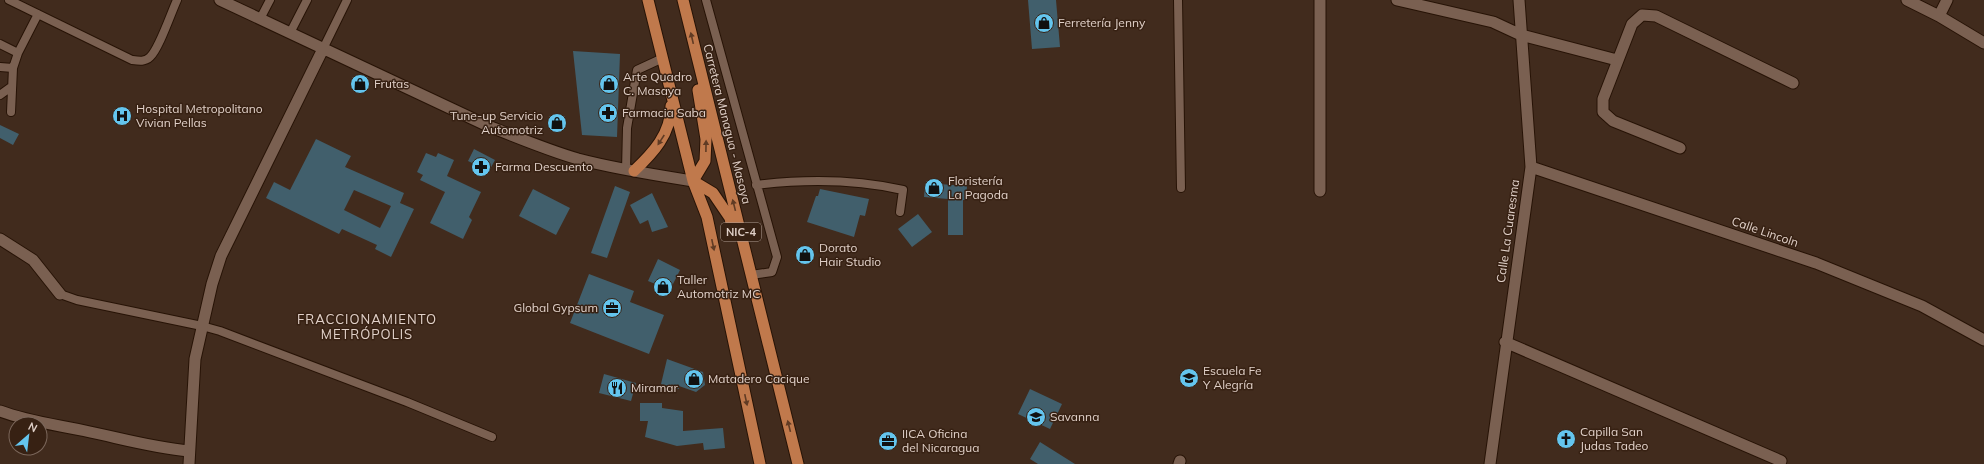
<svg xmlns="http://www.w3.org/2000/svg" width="1984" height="464" font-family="Mulish,sans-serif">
  <rect width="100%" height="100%" fill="#412b1d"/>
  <!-- building -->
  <path fill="#415f6c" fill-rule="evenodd" d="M1028,0H1056L1060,47L1032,49Z
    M573,51L620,54L617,137L582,135Z
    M0,125L19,134L13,145L0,138Z
    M316,139L351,156L345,167L404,193L400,203L414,209L391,257L375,249L377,245L342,229L339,234L266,198L274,182L290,190ZM354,190L391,206L380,228L344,210Z
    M474,149L495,160L489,171L468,161Z
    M426,153L436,157L438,153L454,160L447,176L481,192L469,217L472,220L463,239L430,223L445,192L420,180L423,175L417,172Z
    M925,183L967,186L966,200H963V235H948V199L924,197Z
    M615,186L630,192L607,258L591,253Z
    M533,189L570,208L556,235L519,216Z
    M820,189L869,199L865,216L860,215L854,237L807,222L816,196H818Z
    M652,193L668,227L652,232L648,220L640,224L630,205Z
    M918,214L932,232L912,247L898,229Z
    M658,259L680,270L670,290L648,281Z
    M589,274L634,291L630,302L664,315L649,354L570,323Z
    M667,359L703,372L705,385L696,392L679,386V389L661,384Z
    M604,374L636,383L631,401L599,393Z
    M1030,389L1062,404L1050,429L1018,414Z
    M640,403H662V408L683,411V431L723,428L725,448L704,450L703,443L677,446L645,437L648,421H640Z
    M1040,442L1075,464H1038L1030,459Z"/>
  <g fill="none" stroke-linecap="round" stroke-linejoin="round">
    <defs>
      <path id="service" d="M9,0L132,60C139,61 145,62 150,57C159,49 171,13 177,0
        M706,0L777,257L772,272L751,275
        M1178,0L1181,188
        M260,19L270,0
        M290,33L307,0
        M0,44L18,53
        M323,49L347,0
        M0,67L13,68
        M0,95L11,87
        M11,112L13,68L18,53L38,14
        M626,170L627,128L637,70L663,58
        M756,185C805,179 854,179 903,190L900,212
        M60,294L77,300L202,326L220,331L407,402L492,437"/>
      <path id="minor" d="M220,0L486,125C516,137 547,150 578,159C616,169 655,175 693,181
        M1397,0L1493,22L1521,35L1617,60
        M1907,0L1939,16L1984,43
        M1939,16L1947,0
        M1680,148L1613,121L1603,112V99L1632,24L1642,15L1656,16L1793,83
        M1531,167L1816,263L1922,306L1984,340
        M1320,191V0
        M0,239L33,260L60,294
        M1505,342L1781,461
        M0,411C29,422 59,425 90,432C123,439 155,448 189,451
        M189,464L195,359L212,284L221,256L323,49
        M1179,464L1180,461
        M1490,464L1531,167L1519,0"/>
      <path id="trunk" d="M648,0L693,181L707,217L760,464
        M683,0L798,464
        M634,171C653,153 671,134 671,106
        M693,181L705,161L706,139L698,90
        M693,181L713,193L730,218L733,232"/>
    </defs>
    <!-- service casing -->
    <use href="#service" stroke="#271306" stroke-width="10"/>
    <!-- minor casing -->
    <use href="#minor" stroke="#271306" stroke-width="13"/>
    <!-- trunk casing -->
    <use href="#trunk" stroke="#271306" stroke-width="13"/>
    <!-- service -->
    <use href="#service" stroke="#7a6051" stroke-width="8"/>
    <!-- minor -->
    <use href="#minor" stroke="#7a6051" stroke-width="11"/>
    <!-- trunk -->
    <use href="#trunk" stroke="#c0794c" stroke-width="11"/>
  </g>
  <!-- one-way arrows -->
  <defs><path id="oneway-solid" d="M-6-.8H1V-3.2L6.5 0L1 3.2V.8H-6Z"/></defs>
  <g fill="#603b24">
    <use href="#oneway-solid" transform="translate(692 38) rotate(-103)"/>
    <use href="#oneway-solid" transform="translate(661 140) rotate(123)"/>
    <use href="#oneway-solid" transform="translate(706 146) rotate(-89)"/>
    <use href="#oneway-solid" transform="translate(734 205) rotate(-104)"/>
    <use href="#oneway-solid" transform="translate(713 245) rotate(78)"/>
    <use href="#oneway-solid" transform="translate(746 400) rotate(78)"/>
    <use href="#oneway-solid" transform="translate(789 426) rotate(-104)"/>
  </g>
  <!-- icons -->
  <defs>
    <symbol id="shop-disc" viewBox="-11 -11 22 22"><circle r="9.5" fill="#64c5ee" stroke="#372113"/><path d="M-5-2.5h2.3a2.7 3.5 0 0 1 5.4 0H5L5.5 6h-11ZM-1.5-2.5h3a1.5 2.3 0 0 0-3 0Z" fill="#111"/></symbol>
    <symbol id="pharmacy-disc" viewBox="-11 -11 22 22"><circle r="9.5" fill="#64c5ee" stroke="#372113"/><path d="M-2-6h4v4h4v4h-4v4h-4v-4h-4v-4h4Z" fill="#111"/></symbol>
    <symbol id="hospital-disc" viewBox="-11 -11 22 22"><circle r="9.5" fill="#64c5ee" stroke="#372113"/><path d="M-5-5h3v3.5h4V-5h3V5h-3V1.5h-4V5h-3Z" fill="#111"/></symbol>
    <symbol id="office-disc" viewBox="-11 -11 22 22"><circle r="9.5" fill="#64c5ee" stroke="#372113"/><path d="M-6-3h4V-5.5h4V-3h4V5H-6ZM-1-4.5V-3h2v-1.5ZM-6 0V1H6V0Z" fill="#111"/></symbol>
    <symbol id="school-disc" viewBox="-11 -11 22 22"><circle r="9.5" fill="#64c5ee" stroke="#372113"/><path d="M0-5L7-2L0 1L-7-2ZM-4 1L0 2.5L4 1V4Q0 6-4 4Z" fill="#111"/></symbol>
    <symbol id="restaurant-disc" viewBox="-11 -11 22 22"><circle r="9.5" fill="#64c5ee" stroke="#372113"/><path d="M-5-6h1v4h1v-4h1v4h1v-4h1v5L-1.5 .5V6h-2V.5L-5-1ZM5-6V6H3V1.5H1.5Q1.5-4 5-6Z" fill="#111"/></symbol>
    <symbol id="church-disc" viewBox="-11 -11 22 22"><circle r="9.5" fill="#64c5ee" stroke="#372113"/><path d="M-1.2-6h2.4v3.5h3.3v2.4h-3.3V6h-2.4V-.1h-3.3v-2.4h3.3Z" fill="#111"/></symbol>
  </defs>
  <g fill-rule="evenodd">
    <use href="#shop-disc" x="1033" y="12" width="22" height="22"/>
    <use href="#shop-disc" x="349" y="73" width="22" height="22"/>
    <use href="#shop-disc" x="598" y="73" width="22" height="22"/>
    <use href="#pharmacy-disc" x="597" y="102" width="22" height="22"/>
    <use href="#hospital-disc" x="111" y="105" width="22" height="22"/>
    <use href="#shop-disc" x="546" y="112" width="22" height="22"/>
    <use href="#pharmacy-disc" x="470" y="156" width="22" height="22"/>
    <use href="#shop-disc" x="923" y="177" width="22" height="22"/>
    <use href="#shop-disc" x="794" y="244" width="22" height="22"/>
    <use href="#shop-disc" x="652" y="276" width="22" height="22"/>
    <use href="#office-disc" x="601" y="297" width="22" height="22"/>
    <use href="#school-disc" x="1178" y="367" width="22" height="22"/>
    <use href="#shop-disc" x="683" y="368" width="22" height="22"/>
    <use href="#restaurant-disc" x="606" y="377" width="22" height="22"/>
    <use href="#school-disc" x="1025" y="406" width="22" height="22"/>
    <use href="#church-disc" x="1555" y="428" width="22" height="22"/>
    <use href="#office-disc" x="877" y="430" width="22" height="22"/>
  </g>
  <g text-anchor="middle" stroke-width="3" stroke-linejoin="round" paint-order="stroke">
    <!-- shield labels -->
    <rect fill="#372113" stroke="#ad9c92" stroke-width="1" x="721" y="223" width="40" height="18" rx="3"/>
    <g font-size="11" font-weight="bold" fill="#e0d0c8">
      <text x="741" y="236">NIC-4</text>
    </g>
    <!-- poi labels -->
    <g font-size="12" fill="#e0d0c8" stroke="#372113" text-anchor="start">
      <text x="1058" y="27">Ferretería Jenny</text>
      <text x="623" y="81">Arte Quadro<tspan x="623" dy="14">C. Masaya</tspan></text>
      <text x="374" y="88">Frutas</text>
      <text x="136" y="113">Hospital Metropolitano<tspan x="136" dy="14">Vivian Pellas</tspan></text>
      <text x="622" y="117">Farmacia Saba</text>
      <text x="543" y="120" text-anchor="end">Tune-up Servicio<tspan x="543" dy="14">Automotriz</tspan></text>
      <text x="495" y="171">Farma Descuento</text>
      <text x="948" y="185">Floristería<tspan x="948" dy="14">La Pagoda</tspan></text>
      <text x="819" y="252">Dorato<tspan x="819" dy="14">Hair Studio</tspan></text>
      <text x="677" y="284">Taller<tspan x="677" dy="14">Automotriz MC</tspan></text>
      <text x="598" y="312" text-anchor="end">Global Gypsum</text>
      <text x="1203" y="375">Escuela Fe<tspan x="1203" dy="14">Y Alegría</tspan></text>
      <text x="708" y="383">Matadero Cacique</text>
      <text x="631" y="392">Miramar</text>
      <text x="1050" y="421">Savanna</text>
      <text x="1580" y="436">Capilla San<tspan x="1580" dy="14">Judas Tadeo</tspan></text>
      <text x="902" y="438">IICA Oficina<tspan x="902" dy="14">del Nicaragua</tspan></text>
    </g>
    <!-- street labels -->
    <g font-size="12" fill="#e0d0c8" stroke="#372113">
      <text transform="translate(727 124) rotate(76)" y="4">Carretera Managua - Masaya</text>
      <text transform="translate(1508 231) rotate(-82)" y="4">Calle La Cuaresma</text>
      <text transform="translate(1765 232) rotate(19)" y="4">Calle Lincoln</text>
    </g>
    <!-- neighbourhood labels -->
    <g font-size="13" letter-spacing="1" fill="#e0d0c8" stroke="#372113">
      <text x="367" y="324">FRACCIONAMIENTO<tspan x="367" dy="15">METRÓPOLIS</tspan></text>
    </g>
  </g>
  <!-- north arrow -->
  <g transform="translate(28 436) rotate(28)"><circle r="19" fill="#372113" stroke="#7b675b"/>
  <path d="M0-3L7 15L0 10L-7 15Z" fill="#64c5ee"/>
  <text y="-6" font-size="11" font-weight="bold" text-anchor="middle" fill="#e0d0c8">N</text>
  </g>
</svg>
